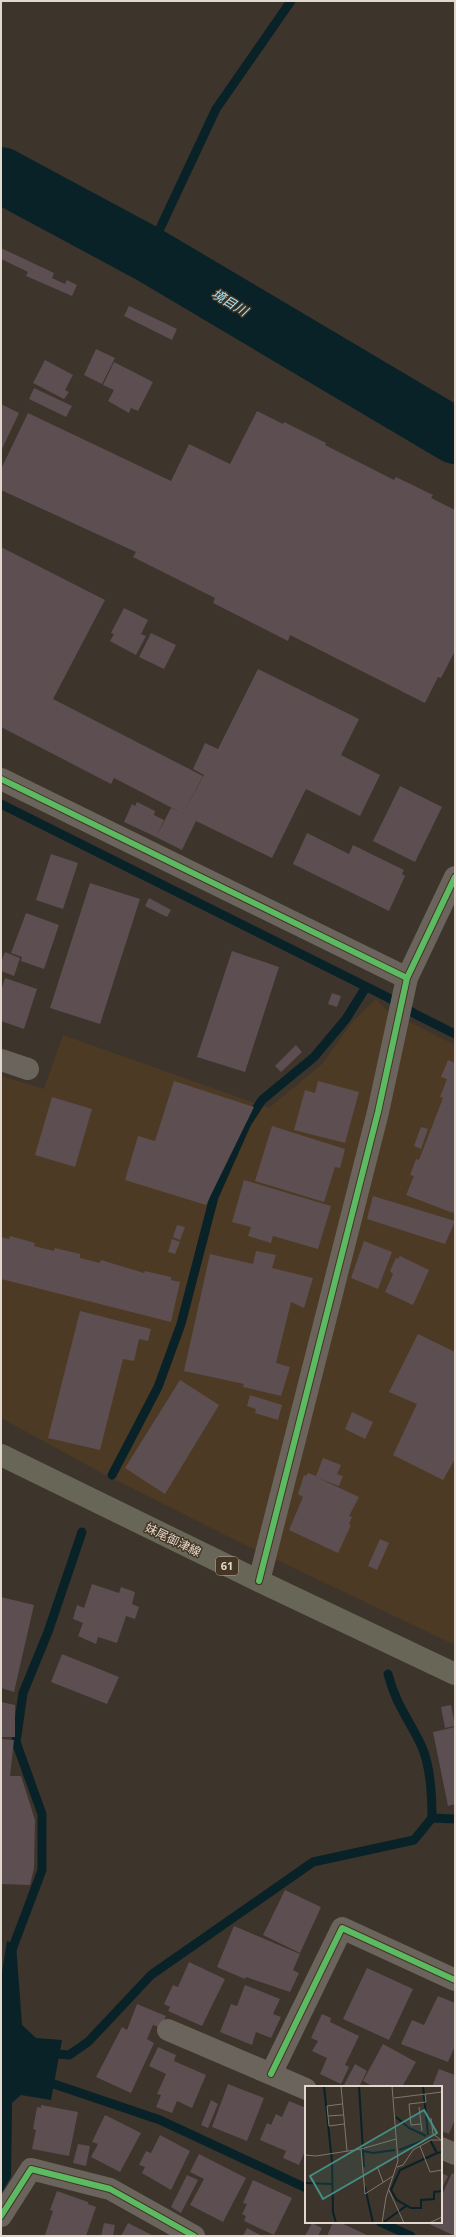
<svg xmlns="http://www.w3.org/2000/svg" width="456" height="2237" font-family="'Open Sans','Noto Sans JP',sans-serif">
  <rect width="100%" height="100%" fill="#3d342b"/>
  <!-- built -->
  <path fill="#4d3a24" d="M376,999L388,1011L455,1045V1645L235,1540L100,1472L1,1418V1076L44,1089L63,1035L269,1108L322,1064L353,1021Z"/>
  <!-- water -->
  <path fill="#092228" d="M7,1941L16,1944L22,2025L36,2038L62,2040L51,2100L21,2095L12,2103L11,2177L1,2194V1978Z"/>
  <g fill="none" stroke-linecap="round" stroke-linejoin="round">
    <!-- stream -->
    <path stroke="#092228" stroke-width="9" d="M148,254L216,109L291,1
      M1,804L387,997L417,1015L455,1034
      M112,1475L158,1387L181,1324L214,1197L247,1123L262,1100L314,1057L346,1019L366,987
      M388,1674C395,1703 410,1721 422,1747C431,1768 432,1795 432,1818
      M10,1955L42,1870V1814L16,1742L23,1693L48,1632L82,1532
      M47,2053L69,2055L88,2042L151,1975L313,1862L414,1840L432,1818L455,1819
      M42,2083H51L160,2120L306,2188
      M380,2222L411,2236"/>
    <!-- river -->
    <path stroke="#092228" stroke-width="56" d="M1,175L148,254L455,436"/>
  </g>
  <!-- building -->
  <path fill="#5d4e52" d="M1,248L54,273L52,278L65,284L67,280L77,285L72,296L26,276L28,272L1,259Z
    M129,306L177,329L172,340L124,316Z
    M96,349L115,358L102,384L84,375Z
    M45,360L73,375L65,390L69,392L64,399L33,383Z
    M114,362L153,382L138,411L131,408L129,413L108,401L114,390L103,385Z
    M34,388L72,406L66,417L29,399Z
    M1,404L19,413L1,451Z
    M257,411L283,424L284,422L326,443L325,445L394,480L396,477L433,495L431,498L455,510V651L441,678L438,677L425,703L290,635L288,641L213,603L215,598L133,557L136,552L1,490V469L28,413L171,481L189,444L230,464Z
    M1,547L105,600L53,699L203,776L183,814L204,775L193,769L205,743L218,749L258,669L359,719L341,755L380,775L360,816L306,789L272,858L196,821L182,850L156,837L171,808L178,811L114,778L111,784L1,727Z
    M124,608L148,620L141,634L146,636L136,655L110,641L114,634L111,633Z
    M151,633L176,645L164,669L139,657Z
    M400,786L442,807L415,862L373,841Z
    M137,802L155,811L154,815L164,820L156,837L124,822L132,804L135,806Z
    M307,833L349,854L353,845L404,870L402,874L405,876L389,911L293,864Z
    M51,854L78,863L63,909L36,900Z
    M90,883L140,899L100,1024L50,1008Z
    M149,898L171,910L167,917L145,906Z
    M26,913L59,925L44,969L21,961L22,957L11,953Z
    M232,951L279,967L245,1072L197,1057Z
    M5,952L20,958L14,976L1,971V962Z
    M5,978L37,989L24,1029L1,1021V991Z
    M332,993L341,996L337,1007L328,1004Z
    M296,1045L302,1052L281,1072L275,1066Z
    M448,1060L455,1063V1208L453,1213L406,1195L414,1176L410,1175L416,1159L419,1160L443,1098L440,1097L447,1079L441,1077Z
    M174,1081L254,1107L206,1205L125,1180L138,1136L155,1141Z
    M318,1081L359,1092L345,1143L294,1130L305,1090L315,1093Z
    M52,1097L92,1109L75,1167L35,1155Z
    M272,1126L345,1149L340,1168L335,1167L324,1202L255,1181Z
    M421,1127L428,1129L421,1149L414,1146Z
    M244,1180L331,1206L318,1249L273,1236L271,1243L248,1236L251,1227L232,1222Z
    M373,1196L455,1221L445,1244L367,1219Z
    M177,1225L185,1227L180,1240L173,1237Z
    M10,1236L35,1243L34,1246L54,1251L55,1248L80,1254V1258L100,1263L101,1260L144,1273L145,1271L171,1277V1280L180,1282L171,1322L1,1279V1237L9,1239Z
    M172,1239L180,1242L175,1254L168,1252Z
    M364,1241L392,1252L378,1289L351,1278Z
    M256,1251L276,1255L272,1268L313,1278L304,1308L291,1302L276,1363L290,1367L281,1396L243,1387L244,1384L184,1371L210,1254L253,1264Z
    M400,1256L429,1270L413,1305L385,1292L393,1274L390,1271L396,1258L398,1259Z
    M80,1311L151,1329L148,1341L139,1339L134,1361L123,1359L100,1450L48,1438Z
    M418,1334L455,1352V1459L443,1480L393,1455L417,1404L389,1392Z
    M180,1380L219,1405L165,1494L125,1468Z
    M250,1395L282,1405L278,1420L255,1413L256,1409L247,1406Z
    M352,1412L373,1422L365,1439L345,1429Z
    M323,1458L341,1465L337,1474L343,1476L339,1486L318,1478L359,1497L349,1516L352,1517L349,1524L351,1525L338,1553L289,1530L303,1497L298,1494L304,1475L306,1476L308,1473L316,1476Z
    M380,1539L389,1543L377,1570L368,1566Z
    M92,1584L119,1593L121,1587L135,1592L132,1604L139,1607L135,1619L126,1616L117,1643L98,1637L96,1644L78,1636L83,1623L73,1619L77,1605L84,1608Z
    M1,1597L34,1605L14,1692L1,1688Z
    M62,1654L119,1677L107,1704L51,1682Z
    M1,1702L15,1705V1737H1Z
    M451,1705L455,1726L445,1728L441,1707Z
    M455,1727V1804L448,1806L433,1732Z
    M1,1739L14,1740L10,1776H21L35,1820L34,1868L30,1885L1,1884Z
    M285,1890L321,1907L300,1953L263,1935Z
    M234,1926L300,1954L293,1970L299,1973L290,1992L246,1977L245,1979L217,1967Z
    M189,1962L225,1979L202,2026L168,2011L170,2007L164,2004L173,1985L178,1987Z
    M367,1968L413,1989L389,2040L343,2019Z
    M245,1985L280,1999L273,2014L281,2017L271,2038L256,2032L252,2045L220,2032L231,2004L237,2006Z
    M438,1996L455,2003V2046L448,2062L401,2044L412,2020L424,2025Z
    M137,2004L166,2016L161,2028L153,2025L147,2039L154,2043L131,2093L96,2077L122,2027L127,2030Z
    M322,2014L331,2018L330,2022L359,2036L345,2065L349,2067L341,2084L320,2074L327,2058L312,2051L318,2041L311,2038Z
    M383,2044L416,2062L402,2087H374L363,2081Z
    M158,2047L176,2055L174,2061L206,2075L192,2108L177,2101L172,2113L156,2107L161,2095L157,2094L166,2074L149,2066Z
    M355,2064L367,2071L359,2087H347L344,2085Z
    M439,2069L455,2075V2119L449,2134L441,2131V2087H432Z
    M228,2084L264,2098L247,2141L212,2127Z
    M211,2100L218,2104L208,2128L201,2125Z
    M289,2101L306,2108V2149L299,2165L283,2158L286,2151L260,2140L267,2123L271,2125L276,2114L282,2117Z
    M41,2105L78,2112L69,2156L32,2149L36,2130L33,2129L37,2107L41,2108Z
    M105,2115L141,2133L120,2172L91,2157L98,2144L92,2142Z
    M160,2135L190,2151L171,2190L142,2173L145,2167L139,2165L146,2151L151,2153Z
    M78,2144L90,2146L86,2166L73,2163Z
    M199,2154L246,2178L223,2222L190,2205L204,2179L190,2172Z
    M441,2173L448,2176L441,2190Z
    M452,2173L455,2175V2236L429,2224L430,2222H441V2197Z
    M187,2175L198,2180L181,2213L171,2207Z
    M253,2180L292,2198L274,2235L244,2221L246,2216L242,2214L247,2204L243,2203Z
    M57,2191L88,2202V2204L96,2207L86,2236L45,2235L53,2211L50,2210Z
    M333,2222H339L369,2236H327Z
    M104,2223L115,2225L113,2236H101Z
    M128,2223L154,2236H121Z
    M312,2223L322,2228L318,2236H305Z
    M247,2228L262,2236H243Z"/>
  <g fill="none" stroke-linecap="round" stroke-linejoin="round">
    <!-- minor -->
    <path stroke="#6a645c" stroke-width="22" d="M1,779L407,978
      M1,1060L28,1069
      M259,1581L378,1112L407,978L455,877
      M168,2030L306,2089
      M271,2074L342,1928L455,1980
      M441,2148L455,2154
      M1,2216L31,2169L110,2189L194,2236"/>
    <!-- primary -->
    <path stroke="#676657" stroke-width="22" d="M1,1455L259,1581L455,1674"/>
    <defs>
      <path id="cycleway" d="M1,779L407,978
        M259,1581L378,1112L407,978L455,877
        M271,2074L342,1928L455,1980
        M1,2216L31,2169L110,2189L194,2236"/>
    </defs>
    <!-- cycleway casing -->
    <use href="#cycleway" stroke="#453523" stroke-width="8"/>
    <!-- cycleway -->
    <use href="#cycleway" stroke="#5cba63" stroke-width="6"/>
  </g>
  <g text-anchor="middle" stroke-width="3" stroke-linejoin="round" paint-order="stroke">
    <!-- shield labels -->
    <rect fill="#453523" stroke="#b3a79a" stroke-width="1" x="216" y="1557" width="22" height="18" rx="3"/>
    <g font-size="11" font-weight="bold" fill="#e2d8cd">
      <text x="227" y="1570">61</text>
    </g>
    <!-- street labels -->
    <g font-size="12" fill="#e2d8cd" stroke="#453523">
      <text transform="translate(173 1540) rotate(26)" y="4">妹尾御津線</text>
    </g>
    <!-- water labels -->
    <g font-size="13" font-style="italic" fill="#a4e5fc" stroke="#453523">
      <text transform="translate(230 302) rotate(31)" y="5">境目川</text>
    </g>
  </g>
  <!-- overview -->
  <g transform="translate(305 2086)">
    <rect width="137" height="137" fill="#3d342b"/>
    <path fill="none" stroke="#092228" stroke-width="2" d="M19,0L27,76L28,126L31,137M54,0L59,81M118,0L123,49M91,31L104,42L121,50M125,54L132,67L137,66M94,64L117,55M58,65L68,67L90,64M132,67L95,84L86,104L92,114L106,122H116V114L129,113V106L137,105M0,97L27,98M60,101L68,137M79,136L101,120"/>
    <path fill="none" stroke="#7f766c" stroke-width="1" d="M36,0L42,65M89,12L137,6M37,18L22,20L24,40L39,38M114,21L117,45M23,30L38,29M126,32L128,48L136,54M116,38L106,39L104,18L121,16L120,8M115,60L125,86L137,84M56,63L60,108L88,90M0,69L11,70L56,63L91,53M72,80L78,96M92,81L98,79L108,64L126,54H137M84,104L99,137M77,137L81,111L93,75L87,0M124,137L137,131"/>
    <path fill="#448e86" fill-opacity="0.15" stroke="#448e86" stroke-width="2" d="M119,24L132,47L18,113L5,90Z"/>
    <rect width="137" height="137" fill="none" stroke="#e2d8cd" stroke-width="2"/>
  </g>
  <!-- border -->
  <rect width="456" height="2237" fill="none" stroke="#e2d8cd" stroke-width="4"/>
</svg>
